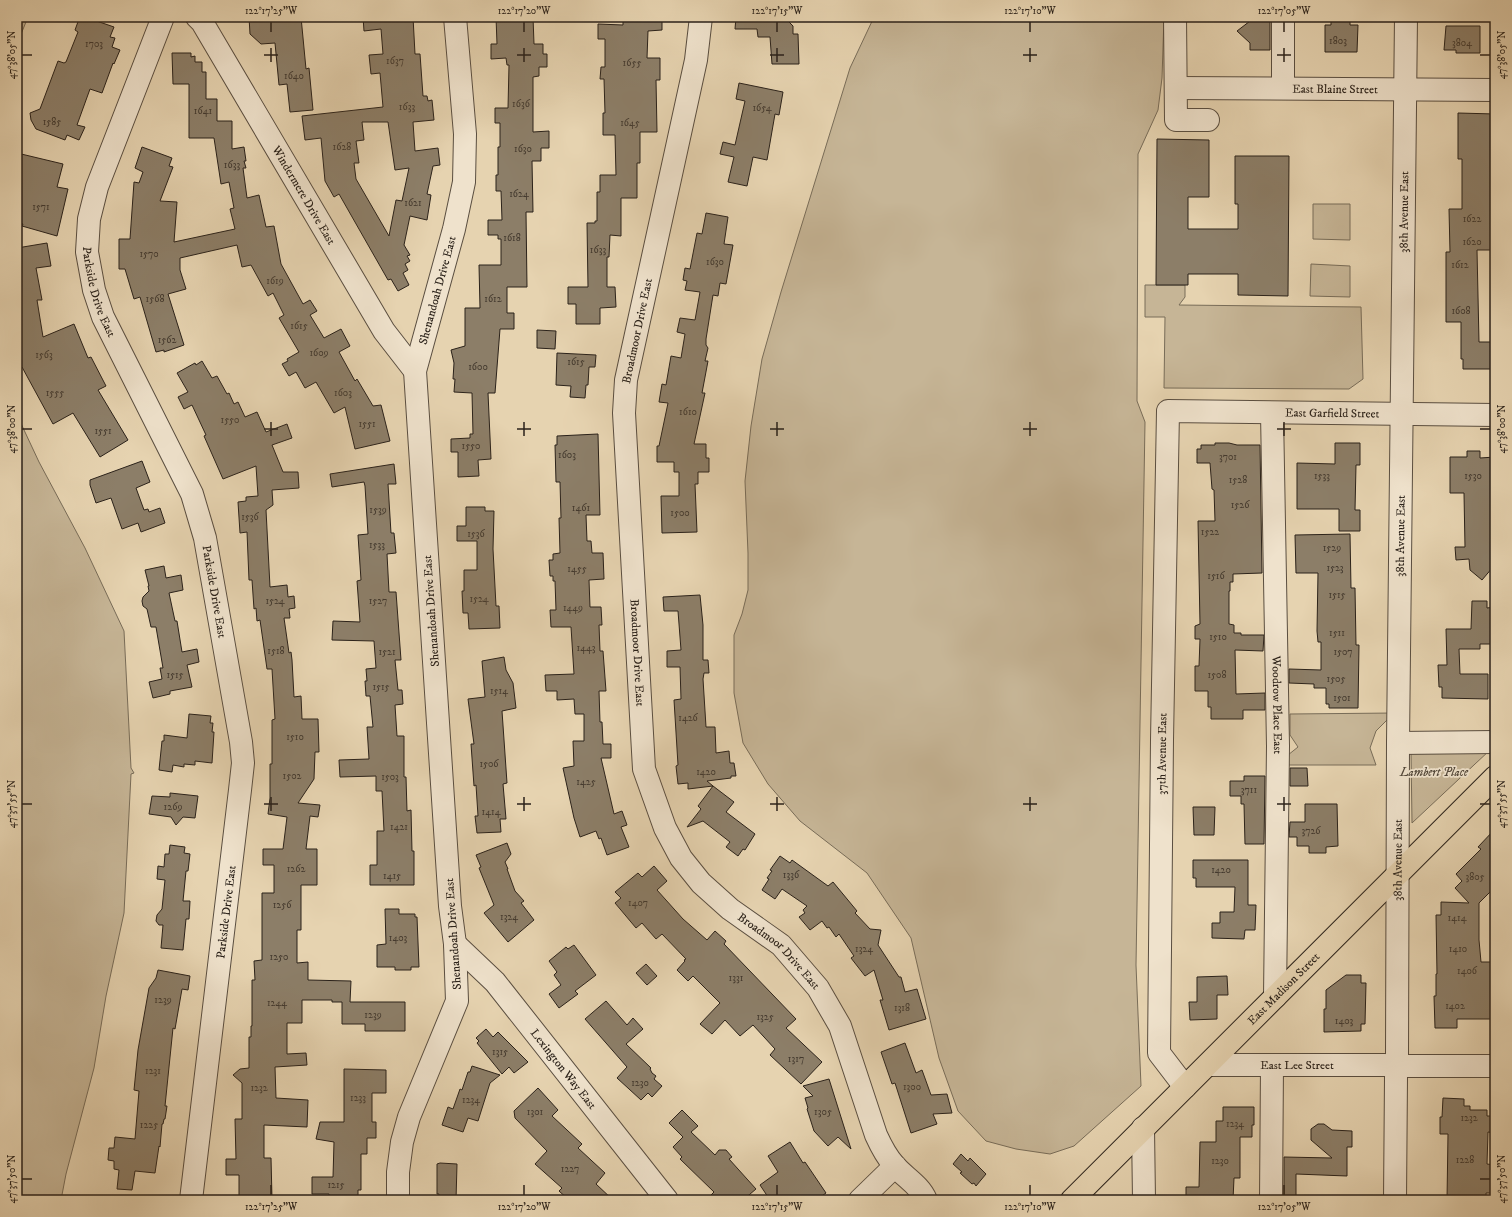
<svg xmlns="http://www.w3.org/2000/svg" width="1512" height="1217" font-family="'IM FELL DW Pica',serif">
  <rect width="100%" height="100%" fill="#e6d3b0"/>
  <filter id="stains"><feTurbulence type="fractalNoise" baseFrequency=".005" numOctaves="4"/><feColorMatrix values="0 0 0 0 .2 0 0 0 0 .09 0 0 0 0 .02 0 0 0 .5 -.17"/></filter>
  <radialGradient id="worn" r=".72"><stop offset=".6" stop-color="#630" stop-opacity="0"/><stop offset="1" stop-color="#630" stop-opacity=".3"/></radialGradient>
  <!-- green -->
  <path fill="#c6b596" stroke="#786c58" d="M17,17H28L17,44Z
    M874,17H1164L1162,78L1158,110L1138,154L1137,401L1145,422L1136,965L1141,1086L1074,1146L1050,1154L1016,1149L986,1141L958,1111L939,1058L911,938L867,873L800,821L768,784L743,743L734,693V635L742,614L748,590V553L745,481L751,426L762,359L781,292L850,68Z
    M1313,204H1350V240L1313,239Z
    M1311,264L1350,266V297L1310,296Z
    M1145,285H1185V297L1179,305L1361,307L1363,379L1349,389L1164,388L1165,317H1145Z
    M17,415L39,462L85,548L124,631L131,768L134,773L131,774L124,913L106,996L94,1068L66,1174L61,1200H17Z
    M1394,713L1376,731L1370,748L1376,765H1283L1288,755L1298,747L1290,735V714Z
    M1490,750L1412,823L1411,751Z"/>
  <!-- building -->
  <path fill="#8c7e68" stroke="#2b221a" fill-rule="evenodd" d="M85,17L114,27L110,37L115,38L112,47L120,50L114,64L113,63L102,93L90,89L77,125L85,127L79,140L67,135L65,140L36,129L31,120L30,113L40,109L58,61L64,63L66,62L78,32L75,30L79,19L84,21Z
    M249,17H301L306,69L309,68L313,110L290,112L287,84L279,85L275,43L261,44L250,34Z
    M363,17H413L415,54H420L423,96H427L428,101L432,100L434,120L413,122L415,151L438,148L440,165L433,166L427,194L431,195L427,220L410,216L404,245L410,255L407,256L410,261L405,264L408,270L403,273L409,285L398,291L391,279L388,280L339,194L334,197L325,181L321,138L305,140L302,116L383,107L380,73L371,74L369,55L383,54L381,29L364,31ZM362,122H388L395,170L409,168L402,201L396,200L389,236L356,179L354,163H359L356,141L364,140Z
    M496,17H533L534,44H543V54H547V67H539V76L533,77V132L549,131V148H541V161H532L533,212H526L527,287H507V313H514V329H500L495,393H488L491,459L478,460L479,476L458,477V452H451V439L470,438V434H473L472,393L454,392L455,379H453L454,363L451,350L465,346V308H480L479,265H501V239H498V235H488V220H502L501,191H496V175H498V147H500V123H495V108H508L509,65H507L506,58L491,59V44H497Z
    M623,17H662V30L648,31L647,58H660V80H656L657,132H640V163H637V198H621V236L610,235L609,257H607V287H615L616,307L600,308V324H576V304H568V287H588L587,223H595V221H597V192H600V175H616L615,135H603V113H605L604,79H600L601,67H605V39H598V24L623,25Z
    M736,17H789V22L793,26V34H798L799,64H772L770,37H758L757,29H735Z
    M1331,17H1350V25H1358L1357,52H1325V25H1331Z
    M1254,18H1270V50H1250V43L1237,31Z
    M1446,26H1480V53H1456V50H1444Z
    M172,53H191V57L195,56V62H202V72H206V99H217V121H232V149L244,147L246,161H244L246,168H243L247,198L259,195L266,227L274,226L281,264L303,304L310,300L317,311L310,315L324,338L341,329L350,346L339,352L355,381L357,379L373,406L381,405L390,441L355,449L345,407L334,413L316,382L305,388L296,372L289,376L282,364L288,361L287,359L299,352L279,318L284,315L273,293L268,296L251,265L242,267L237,245L180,258V270L186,289L168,294L184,345L164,352V350L156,352L140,297L134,299L125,269H119V239H130L134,182L139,183L143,172L135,168L142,147L172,158L169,166L173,167L160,201L177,202L174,242L235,229L230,209L234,208L229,182L221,184L214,138H189V84H173Z
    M739,83L783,92L779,115L775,114L767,160L753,157L747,186L728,182L734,157L720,154L723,142L735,145L745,101L736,99Z
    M1458,113L1495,114V250H1477L1479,342H1495V369H1463V359H1461V322H1446V252H1450L1449,209H1462V159H1458Z
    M1157,139L1209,140V197H1188V229H1238V204H1235V156H1289L1288,296L1238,295V274H1188V285H1156Z
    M17,153L63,164L57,187L68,189L57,236L22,226L23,224L17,222Z
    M706,213L728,217L724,244L733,245L726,284L720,283L718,296L713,295L706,339V345L708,348L705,361H708L702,393H705L694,444H706V458H709V472H698V484H695L697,532L662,533L661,496H679V472H674V462H657V446H659L668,403L659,402L662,384L666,385L671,356L681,358L685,334L677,332L680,318L695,320L700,292L685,290L687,281L683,280L685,268L690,269L697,233L702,234Z
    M47,243L51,266L36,268L42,300H37L43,337L74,324L88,358L91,357L106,386L98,390L128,440L100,457L73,413L53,424L22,367L20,368L17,361V248Z
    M537,330L556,331L555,349L537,348Z
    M557,353L596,355L595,367H589L588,385H586L585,398L570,397L571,386L556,385Z
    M202,361L212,378L217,376L227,394L229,393L234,404L238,402L245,417L257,412L266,432L287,424L292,438L272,445L283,472H298L299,488L272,490L273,505L266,510L270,587L287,585L288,597L294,596L295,608L289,609L290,618H284L289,653L291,652L292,660L294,697L301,696L302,719H318L319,752H315L314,779L298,803L320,805L318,817L310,816L306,849H317V885H301V930H297V963L308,962V980L351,981L350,1002H405V1031H365V1024H342V1002H332V1000H302V1023H287V1054L306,1053L307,1065L275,1067L276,1098L308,1100L307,1127L264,1125V1158H271L272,1199H239V1175H226V1159H236L235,1119H242V1083L233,1075L240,1069L249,1068V1037H251V1026H252V980H255L254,961L262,960V893H274V865H263V849H283L287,817L268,814L270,798V764H272V720L275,719L272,669H267L260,620L257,621L256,608L254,609L252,580H249L247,532L240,533L238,502L246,501V497L258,496L256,466L223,479L204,436L206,435L192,405L184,409L178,397L188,392L177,373L195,363L196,365Z
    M598,434L600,515H586L587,541H591L592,553H603L604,579L589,580L590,607H601L602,625H599L600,651H603L606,691H599L600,722H602L603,744H611V758H601L614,814L622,811L627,825L621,827L629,847L607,855L601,838L599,839L596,831L580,837L574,818L563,768L574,766L573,741H584V714H575L574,699L557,700V691H546L545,675L574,674L571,627H551L550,610H556L555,581H553V576H550L549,560H553V554L560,553L559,518H561L560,482H556L555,445H557V436Z
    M1215,443H1229L1237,445H1260L1262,573L1233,574V582H1230V591H1229V624L1234,625V633H1241V635H1264L1263,651L1235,650L1236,694L1265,693V710H1243V719H1211V707H1208V691H1195V666H1199L1200,639H1195V626L1200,624L1198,521H1215L1214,490L1212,489L1210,463H1197V449H1201V445H1215Z
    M1335,443H1360V465H1356L1355,510H1360V531H1339V509H1297V463L1335,464Z
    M1467,451H1480V458L1495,457V493H1494L1495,567H1493L1482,580L1470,570L1469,559L1456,560L1455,547H1465L1464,493H1450V457H1467Z
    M142,461L150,482L136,488L144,510L148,509L149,512L160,508L165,523L141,532L138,523L122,529L111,498L96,503L90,485V480Z
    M394,464L396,484H388L391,533H394L396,553L387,554L389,592H396L401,660H395L398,690H402L403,704L395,705L397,736H404V777H406L407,811L411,810L412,851H414V885H370V865H377V831H384L382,791H376V776L340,777L339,760L369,759L367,727H373L370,696H366L365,681H367L366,669L376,668L374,641L332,640L333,621L360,622L357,581L361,580L358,535L368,534L365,486L364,482L332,487L330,474Z
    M466,507H485V511H494L493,549L496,606H499L500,628L469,629L468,613H463L462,591H464V570H477V541H457V526H466Z
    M1350,534L1351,588H1355L1356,645H1359L1358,708H1329V704H1326V688H1314V684L1289,683V669L1321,670V642H1318L1317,631L1318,573H1296L1295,535Z
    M164,566L166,578L181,575L183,590L169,593L175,621H177L182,652L197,649L199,662L187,665L192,687L170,691V694L153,698L149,682L162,679L160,668H163L156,627H151L147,609L143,606L142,601L143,597L149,591L148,586H149L145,570Z
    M700,595L703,625V660H708L709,673H704L703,679L706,727H715L716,753L729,751L730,763H734L736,776H731V778L707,781L713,786L688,789V783L678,784L676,766L678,765L674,700L681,699L680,667H667V651L681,650L678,611H664L663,597Z
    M1472,601H1487V608L1495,607V644H1480V649H1459L1460,674H1488V699L1442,698V687H1439L1438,665H1447L1446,629H1471Z
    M504,657L506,670L513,683L516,708L502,711L507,783L503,784L506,819H500L501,832L477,833L475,816H478L476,785L474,786L471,744H474L468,699L485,697L482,661Z
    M189,714L211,716L210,723H213L212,732H214L212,763L195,761V765L184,764V767L173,765L172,772L159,770L162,741H164V735L187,738Z
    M1290,768H1307L1308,786H1290Z
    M1244,776H1265L1264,844H1245L1244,804H1241V796H1230V781H1244Z
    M713,786L734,802L726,812L755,834L745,850L743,849L738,856L726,847L730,842L703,821L687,827L701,809L698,806Z
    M170,793L198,796L195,818L183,817L176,825L171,817L149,814L152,796L170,797Z
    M1305,804H1337L1338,846L1326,847V853H1309V846H1297V837H1289L1290,822H1305Z
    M1193,807H1215L1214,835H1194Z
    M1495,829V887L1479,903V940L1481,962H1491V966H1495V1019H1457V1028H1435L1434,996H1436V974H1437L1436,915H1441V902L1469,903L1455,888L1462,881L1456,874L1481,849L1478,847Z
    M507,843L511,854L505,862L508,869H507L515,891L524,901L521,903L534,920L508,942L484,913L494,905L479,868L481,867L476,855Z
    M170,845L185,847L184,853L190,854L188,871H186L183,901H190L189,919H186L183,950L161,948L163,925H159L156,921L157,915L162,909L165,880L157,879L158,866L164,867L165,854H169Z
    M780,856L790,863L792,860L828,886L833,882L857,911L855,913L870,929L881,930L878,945L899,977H901L905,992L917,989L926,1019L889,1030L880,1000H883L874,970L865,976L851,958L854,956L839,934L836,937L829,927L827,928L822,921L810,930L799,917L805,913L803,910L807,906L782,889L775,899L762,890L769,879L767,878L772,871L770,870Z
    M1193,860H1248V905H1256L1255,930H1245L1244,939L1212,938V923H1220V912H1234L1235,887H1196V878H1193Z
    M654,866L667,881L657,890L683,919L707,940L715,931L726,941L724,944L796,1019L786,1028L822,1062L801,1084L770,1055L775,1049L753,1025L740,1036L725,1020L712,1034L700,1024L720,1003L693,976L688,981L677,970L685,961L684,960L686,959L662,934L656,939L642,923L636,928L615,903L621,898L615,892L638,873L642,877Z
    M385,909H399V914H415V917H417L419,967H411V970H395V967H377V945L386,944Z
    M574,945L596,975L575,991L578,994L559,1008L549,994L561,985L554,975L557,972L549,961L566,947L568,949Z
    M646,964L657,976L647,985L636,973Z
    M158,970L190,976L188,990L182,989L175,1029L173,1028L165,1106H167L165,1119H164L163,1124H162L160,1147L159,1146L155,1173L135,1171L132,1190L117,1189L119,1170L114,1169V1161L108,1160L109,1148H114L115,1137L135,1139L139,1091L134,1090L138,1050L149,988L156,978Z
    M1346,975H1361V983H1366L1365,1024H1361V1031L1324,1032V1009H1326V990Z
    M1227,976L1228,995H1217V1019L1190,1020L1189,1002H1197V977Z
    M606,1001L627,1025L633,1018L643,1029L626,1044L651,1068L650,1069L652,1073L656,1076L654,1079L662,1086L652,1097L648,1093L641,1100L617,1078L627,1067L585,1019Z
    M486,1029L493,1037L498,1032L528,1062L514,1073L509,1067L502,1074L477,1043L479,1041L476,1038Z
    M905,1043L916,1073L922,1070L931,1095L947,1094L952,1113L933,1114L937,1124L911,1133L895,1083L892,1084L881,1052Z
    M472,1066L500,1075L490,1083L478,1121L468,1118L463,1132L442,1125L448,1107L453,1109L460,1089L462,1090L468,1072H470Z
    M344,1069L386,1070V1093H372V1122H376V1138H367V1154H361V1190H358V1200H329V1194H312V1177H333L334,1142L316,1139L320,1122H344Z
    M829,1079L851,1149L838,1137L828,1146L814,1131L807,1109L808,1108L805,1098L813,1096L803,1086Z
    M538,1088L558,1110L552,1116L582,1144L578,1148L605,1173L596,1184L613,1200H569L559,1191L562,1188L535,1164L547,1151L515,1118L514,1111Z
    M1443,1098L1464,1099V1106H1470V1110H1487V1116H1495V1133L1488,1132L1487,1164L1495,1165V1193H1486V1200H1447L1448,1134H1440V1117H1442Z
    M1223,1107H1254V1125H1252V1137H1240V1178H1234L1233,1200H1186V1187H1199L1200,1142H1216V1121H1223Z
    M682,1110L698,1126L691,1132L715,1155L719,1150H726L732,1157L729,1159L756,1189L743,1200H706L714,1192L680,1159L682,1157L673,1147L683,1137L669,1123Z
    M1318,1124H1324L1332,1130L1352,1131V1147H1347V1176L1296,1174V1200H1284V1157L1332,1158L1311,1140V1129Z
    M790,1142L803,1163L805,1162L826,1193L816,1200H770L760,1185L778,1172L768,1156Z
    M961,1154L968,1161L970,1158L986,1174L976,1186L974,1183L972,1184L960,1173L962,1172L953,1164Z
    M440,1163L457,1164L456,1200H439V1194H437V1164Z"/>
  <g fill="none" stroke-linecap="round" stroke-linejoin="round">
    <defs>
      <g id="minor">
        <path id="s1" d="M163,17L97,187L89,219L87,252L94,290L103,317L192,494L205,538L241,742L243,763L240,790L191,1200"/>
        <path id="s2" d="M197,17L202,22L384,331L415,371"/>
        <path id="s3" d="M701,17L696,60L626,380L624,413L644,769L665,828L681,858L701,883L730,909L781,945L818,988L840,1026L876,1135C881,1146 886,1156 894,1165C904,1177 920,1185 926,1200"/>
        <path d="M1175,17L1176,120H1208"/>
        <path d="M1283,17V88"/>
        <path id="s4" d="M1176,88L1495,90"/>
        <path id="s5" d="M1272,413L1278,746L1275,997"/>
        <path d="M1398,743L1495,742"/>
        <path id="s6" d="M455,944L495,982L667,1200"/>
        <path id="s7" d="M1397,1055L1398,743L1406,17"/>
        <path id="s8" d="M1208,1065H1385"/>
        <path d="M1407,1066H1495"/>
        <path id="s9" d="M1185,1087L1159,1053L1162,740L1168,411L1495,415"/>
        <path d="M1143,1128L1144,1200"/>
        <path id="s10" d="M398,1200V1172L402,1142L409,1117L457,1001L455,944L450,906L415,371L454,229L464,182L465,134L455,17"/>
        <path d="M860,1200L895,1166"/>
        <path d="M1271,1200L1272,1066"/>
        <path d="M1395,1200L1396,1077"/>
      </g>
      <g id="major">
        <path id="s11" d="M1072,1200L1495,777"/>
      </g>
    </defs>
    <!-- minor casing -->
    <use href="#minor" stroke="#5a4e40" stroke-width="24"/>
    <!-- major casing -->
    <use href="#major" stroke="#2b221a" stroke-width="24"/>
    <!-- minor -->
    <use href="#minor" stroke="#efe2cc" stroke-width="22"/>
    <!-- major -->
    <use href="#major" stroke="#e6d3b0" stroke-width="22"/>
  </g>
  <!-- ticks -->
  <path fill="none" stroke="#2b221a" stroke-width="1.5" d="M271,22V32M524,22V32M777,22V32M1030,22V32M1284,22V32M271,48V62M524,48V62M777,48V62M1030,48V62M1284,48V62M22,55H32M264,55H278M517,55H531M770,55H784M1023,55H1037M1277,55H1291M1480,55H1490M271,422V436M524,422V436M777,422V436M1030,422V436M1284,422V436M22,429H32M264,429H278M517,429H531M770,429H784M1023,429H1037M1277,429H1291M1480,429H1490M271,797V811M524,797V811M777,797V811M1030,797V811M1284,797V811M22,804H32M264,804H278M517,804H531M770,804H784M1023,804H1037M1277,804H1291M1480,804H1490M22,1179H32M1480,1179H1490M271,1185V1195M524,1185V1195M777,1185V1195M1030,1185V1195M1284,1185V1195"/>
  <g text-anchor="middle" stroke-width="3.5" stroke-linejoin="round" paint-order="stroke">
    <!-- number labels -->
    <g font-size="10" fill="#43392e">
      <text x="1338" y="44">1803</text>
      <text x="1462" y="46">3804</text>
      <text x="94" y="47">1703</text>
      <text x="395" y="64">1637</text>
      <text x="632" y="66">1655</text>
      <text x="294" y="79">1640</text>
      <text x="521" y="107">1636</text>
      <text x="407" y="110">1633</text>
      <text x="762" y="111">1654</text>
      <text x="203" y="114">1641</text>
      <text x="52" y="125">1585</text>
      <text x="630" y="126">1645</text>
      <text x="342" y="150">1628</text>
      <text x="523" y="152">1630</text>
      <text x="232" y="168">1633</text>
      <text x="519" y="197">1624</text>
      <text x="413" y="206">1621</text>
      <text x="41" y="210">1571</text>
      <text x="1472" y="222">1622</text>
      <text x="512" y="241">1618</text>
      <text x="1472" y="245">1620</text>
      <text x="598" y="253">1633</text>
      <text x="149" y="257">1570</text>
      <text x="715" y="265">1630</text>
      <text x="1460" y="268">1612</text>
      <text x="275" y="284">1619</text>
      <text x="155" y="302">1568</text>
      <text x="493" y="302">1612</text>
      <text x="1461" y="314">1608</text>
      <text x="299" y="329">1615</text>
      <text x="167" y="343">1562</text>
      <text x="319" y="356">1609</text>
      <text x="44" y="358">1563</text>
      <text x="576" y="365">1615</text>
      <text x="478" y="370">1600</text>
      <text x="55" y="396">1555</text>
      <text x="343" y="396">1603</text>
      <text x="688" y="415">1610</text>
      <text x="230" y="423">1550</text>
      <text x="367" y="427">1551</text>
      <text x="103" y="434">1551</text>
      <text x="471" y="449">1550</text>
      <text x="567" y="458">1603</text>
      <text x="1228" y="460">3701</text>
      <text x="1322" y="479">1533</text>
      <text x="1473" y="479">1530</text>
      <text x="1238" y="483">1528</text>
      <text x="1240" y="508">1526</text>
      <text x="581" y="511">1461</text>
      <text x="378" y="513">1539</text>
      <text x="680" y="516">1500</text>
      <text x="250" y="520">1536</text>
      <text x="1210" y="535">1522</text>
      <text x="476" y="537">1536</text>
      <text x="377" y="548">1533</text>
      <text x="1332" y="551">1529</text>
      <text x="1335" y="571">1523</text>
      <text x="577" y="572">1455</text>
      <text x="1216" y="579">1516</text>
      <text x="1337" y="598">1515</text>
      <text x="479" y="602">1524</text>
      <text x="275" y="604">1524</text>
      <text x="378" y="604">1527</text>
      <text x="573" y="611">1449</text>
      <text x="1337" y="636">1511</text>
      <text x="1218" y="640">1510</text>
      <text x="586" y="651">1443</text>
      <text x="276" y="654">1518</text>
      <text x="387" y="655">1521</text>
      <text x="1343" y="655">1507</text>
      <text x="175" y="678">1515</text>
      <text x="1217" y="678">1508</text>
      <text x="1336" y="682">1505</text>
      <text x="381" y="690">1515</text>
      <text x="499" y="694">1514</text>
      <text x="1342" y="701">1501</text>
      <text x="688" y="721">1426</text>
      <text x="295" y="740">1510</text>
      <text x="489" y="767">1506</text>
      <text x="706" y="775">1420</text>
      <text x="292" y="779">1502</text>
      <text x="390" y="780">1503</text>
      <text x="586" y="785">1425</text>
      <text x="1249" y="793">3711</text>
      <text x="173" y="810">1269</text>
      <text x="491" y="815">1414</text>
      <text x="399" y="830">1421</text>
      <text x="1311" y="834">3726</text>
      <text x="296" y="872">1262</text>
      <text x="1221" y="873">1420</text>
      <text x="791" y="878">1336</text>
      <text x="392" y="879">1415</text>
      <text x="1475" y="880">3805</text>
      <text x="638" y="906">1407</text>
      <text x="282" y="908">1256</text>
      <text x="509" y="920">1324</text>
      <text x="1457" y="921">1414</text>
      <text x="398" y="941">1403</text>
      <text x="864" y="952">1324</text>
      <text x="1458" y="952">1410</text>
      <text x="279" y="960">1250</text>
      <text x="1467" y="974">1406</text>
      <text x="736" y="981">1331</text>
      <text x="163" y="1003">1239</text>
      <text x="277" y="1006">1244</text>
      <text x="1455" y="1009">1402</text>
      <text x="902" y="1011">1318</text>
      <text x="373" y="1018">1239</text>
      <text x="765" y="1020">1325</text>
      <text x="1344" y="1024">1403</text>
      <text x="500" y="1055">1315</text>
      <text x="796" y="1062">1317</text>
      <text x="153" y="1074">1231</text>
      <text x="640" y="1086">1230</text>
      <text x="912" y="1090">1300</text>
      <text x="259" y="1091">1232</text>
      <text x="358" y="1101">1233</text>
      <text x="471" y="1103">1234</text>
      <text x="535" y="1115">1301</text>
      <text x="823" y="1115">1305</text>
      <text x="1469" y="1121">1232</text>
      <text x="1235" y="1127">1234</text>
      <text x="149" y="1128">1225</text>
      <text x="1465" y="1163">1228</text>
      <text x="1220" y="1164">1230</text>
      <text x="570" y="1172">1227</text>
      <text x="336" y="1188">1215</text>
    </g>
    <!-- street labels -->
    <g font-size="12" fill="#2b221a" stroke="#efe2cc">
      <text dy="4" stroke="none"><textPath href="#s4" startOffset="159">East Blaine Street</textPath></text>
      <text dy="4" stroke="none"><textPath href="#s2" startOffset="208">Windermere Drive East</textPath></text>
      <text dy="4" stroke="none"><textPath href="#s7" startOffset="843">38th Avenue East</textPath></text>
      <text dy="4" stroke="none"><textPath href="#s10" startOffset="925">Shenandoah Drive East</textPath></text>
      <text dy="4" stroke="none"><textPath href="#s1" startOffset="290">Parkside Drive East</textPath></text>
      <text transform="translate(637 331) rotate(-78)" y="4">Broadmoor Drive East</text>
      <text dy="4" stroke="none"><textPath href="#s9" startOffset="849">East Garfield Street</textPath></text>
      <text dy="4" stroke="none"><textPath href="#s7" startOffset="519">38th Avenue East</textPath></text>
      <text dy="4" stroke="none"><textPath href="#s1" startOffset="614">Parkside Drive East</textPath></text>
      <text transform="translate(431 611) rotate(-94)" y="4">Shenandoah Drive East</text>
      <text dy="4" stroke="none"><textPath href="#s3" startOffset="644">Broadmoor Drive East</textPath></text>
      <text dy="4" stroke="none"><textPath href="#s5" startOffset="292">Woodrow Place East</textPath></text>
      <text dy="4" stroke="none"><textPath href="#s9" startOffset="342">37th Avenue East</textPath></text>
      <text dy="4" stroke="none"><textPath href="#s7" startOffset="195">38th Avenue East</textPath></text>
      <text transform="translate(226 912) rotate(-83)" y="4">Parkside Drive East</text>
      <text transform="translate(453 934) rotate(-94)" y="4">Shenandoah Drive East</text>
      <text dy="4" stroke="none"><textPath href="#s3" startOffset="993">Broadmoor Drive East</textPath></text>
      <text dy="4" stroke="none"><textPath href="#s11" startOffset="299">East Madison Street</textPath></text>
      <text dy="4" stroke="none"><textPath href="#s8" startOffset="89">East Lee Street</textPath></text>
      <text dy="4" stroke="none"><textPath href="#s6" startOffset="166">Lexington Way East</textPath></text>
    </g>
    <!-- park labels -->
    <g font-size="12" font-style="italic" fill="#524739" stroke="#efe2cc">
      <text x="1434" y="776">Lambert Place</text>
    </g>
  </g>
  <!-- margin -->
  <rect width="1512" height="1217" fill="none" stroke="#e6d3b0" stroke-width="44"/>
  <rect x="22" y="22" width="1468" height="1173" fill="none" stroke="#2b221a" stroke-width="1.5"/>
  <g font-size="10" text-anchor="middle" fill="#2b221a">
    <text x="271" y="14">122°17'25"W</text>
    <text x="524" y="14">122°17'20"W</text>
    <text x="777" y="14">122°17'15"W</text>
    <text x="1030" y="14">122°17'10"W</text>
    <text x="1284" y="14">122°17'05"W</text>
    <text transform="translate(11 55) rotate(-90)" y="4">47°38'05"N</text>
    <text transform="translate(1501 55) rotate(-90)" y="4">47°38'05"N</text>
    <text transform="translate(11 429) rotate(-90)" y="4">47°38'00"N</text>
    <text transform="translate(1501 429) rotate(-90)" y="4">47°38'00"N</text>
    <text transform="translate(11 804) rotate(-90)" y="4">47°37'55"N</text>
    <text transform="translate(1501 804) rotate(-90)" y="4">47°37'55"N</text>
    <text transform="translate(11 1179) rotate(-90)" y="4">47°37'50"N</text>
    <text transform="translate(1501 1179) rotate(-90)" y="4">47°37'50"N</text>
    <text x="271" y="1210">122°17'25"W</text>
    <text x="524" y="1210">122°17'20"W</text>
    <text x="777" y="1210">122°17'15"W</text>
    <text x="1030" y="1210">122°17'10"W</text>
    <text x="1284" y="1210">122°17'05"W</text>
  </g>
  <rect width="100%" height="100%" filter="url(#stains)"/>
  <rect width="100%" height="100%" fill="url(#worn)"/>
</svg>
